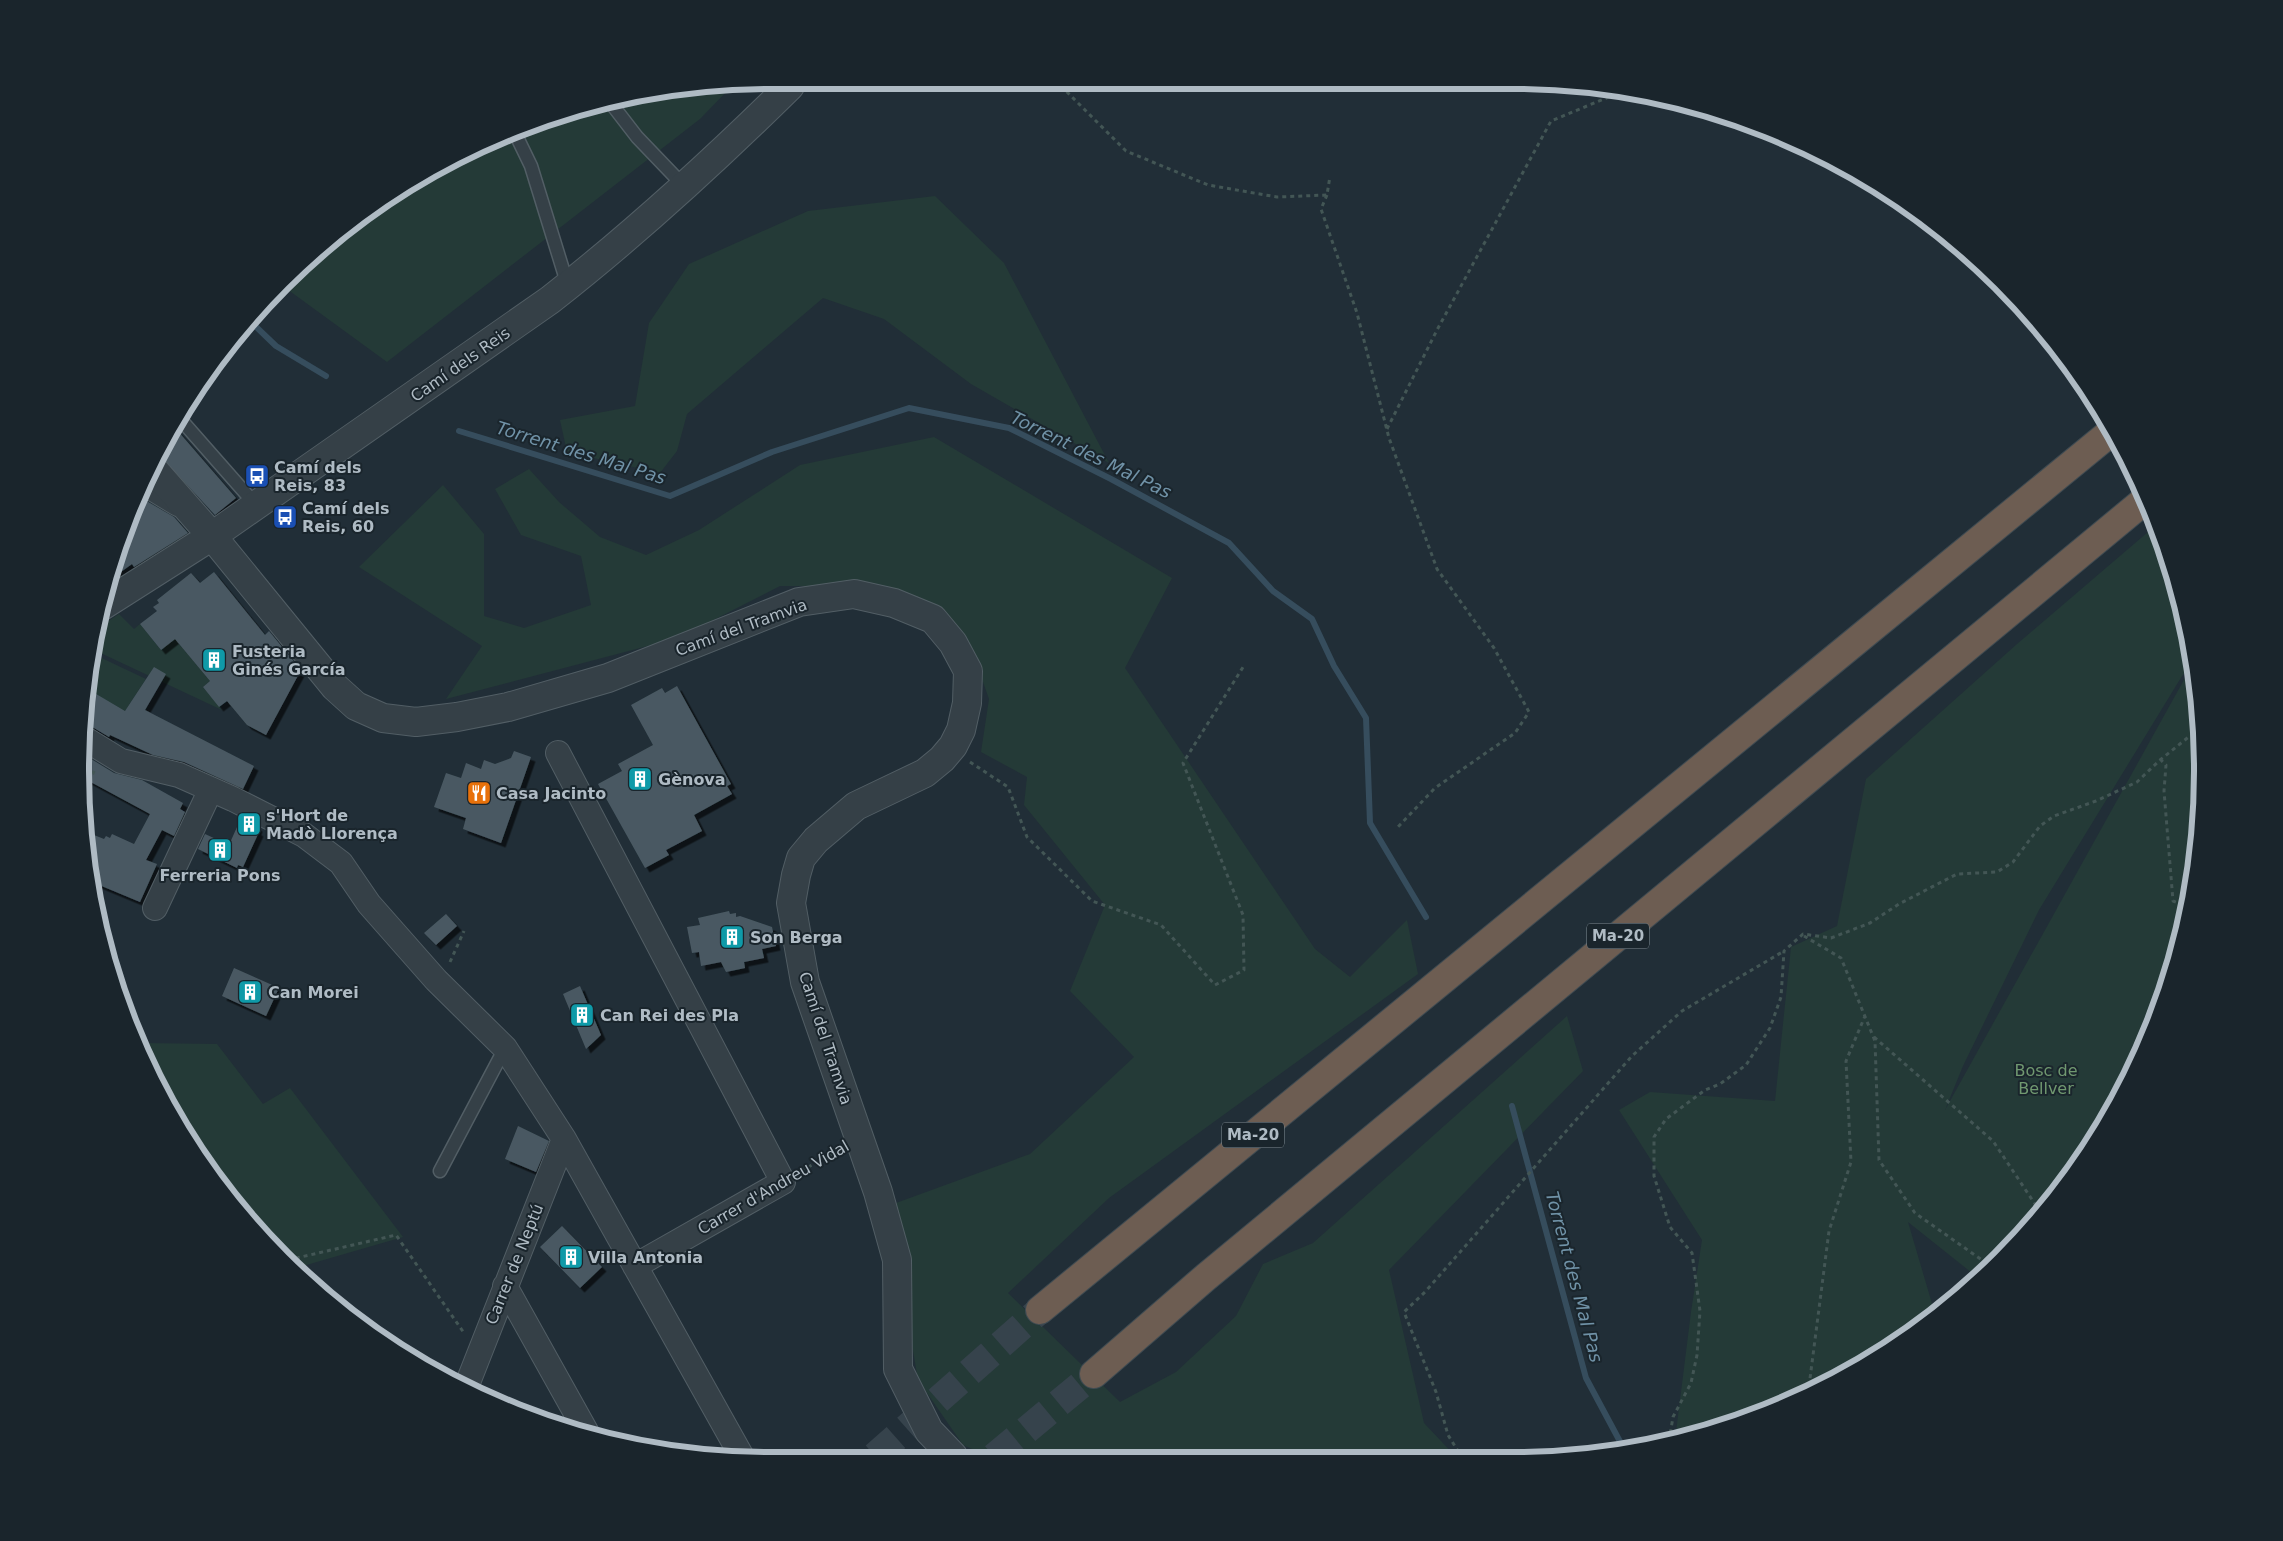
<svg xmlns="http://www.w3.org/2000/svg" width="2283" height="1541" font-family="'DejaVu Sans',sans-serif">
  <defs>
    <filter id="shadow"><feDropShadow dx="4.5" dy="4.5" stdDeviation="0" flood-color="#0009"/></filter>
  </defs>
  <rect width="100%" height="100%" fill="#212e37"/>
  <!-- green -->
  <path fill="#243a37" d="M680,86H732L700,119L387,362L280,284L387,197L549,117Z
    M935,196L1004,263L1109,463L971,384L884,319L823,298L687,414L677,451L660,473L567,452L560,420L635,406L649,323L689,264L808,211Z
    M934,437L1172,578L1125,668L1315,949L1350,977L1407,920L1418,974L1109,1198L1008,1293L1120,1402L1176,1372L1236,1316L1263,1264L1313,1243L1567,1016L1583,1071L1389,1270L1424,1423L1458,1459L991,1457L963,1445L918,1380L910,1333V1284L896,1203L1030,1154L1134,1057L1070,991L1105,905L1024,805L1027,777L981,752L989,699L970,645L941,615L848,586H780L678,638L446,699L482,646L359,567L443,485L484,534V616L524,628L591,605L581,556L521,535L495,489L529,469L559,502L600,537L646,555L699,530L800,465Z
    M2155,526L2180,592L2192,666L2182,676L2039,910L1963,1066L1945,1110L2185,678L2192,670L2202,726L2197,861L2166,993L2110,1116L2031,1226L1977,1277L1908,1222L1933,1307L1938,1313L1933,1318L1818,1390L1691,1438L1675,1440L1691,1312L1702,1240L1619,1110L1650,1092L1775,1101L1791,947L1837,926L1866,779L2017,644Z
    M119,614L134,629L140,624L161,650L167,645L159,636L175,639L210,681L203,687L222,710L92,649L95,630Z
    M91,653L146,679L125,711L86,689Z
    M140,1043L217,1044L263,1104L290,1088L403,1237L303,1266L309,1283L223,1191L172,1115Z"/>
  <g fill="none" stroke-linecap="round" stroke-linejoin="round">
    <!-- stream -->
    <path stroke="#364d5d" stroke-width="6" d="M249,320L276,346L326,376
      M459,431L670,496L772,452L909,408L1009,428L1111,479L1229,543L1273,591L1312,619L1334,666L1366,718L1370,823L1426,917
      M1512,1106L1586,1378L1624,1449"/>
  </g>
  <!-- building -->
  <path fill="#495962" filter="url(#shadow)" d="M177,430L236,498L215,515L161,457Z
    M138,496L174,517L188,533L134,567L132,564L111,579L132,507Z
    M214,572L265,635L269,631L301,670L266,735L247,725L227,701L219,707L203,687L210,681L175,639L161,650L140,624L157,611L153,607L159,603L157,600L191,573L200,583Z
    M154,667L166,674L145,710L254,766L243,789L184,762L153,755L110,735L109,737L89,725L82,723L86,688L125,711Z
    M677,686L731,784L727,786L732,794L694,815L702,831L666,850L669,855L645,868L598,784L622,771L618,764L653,745L631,705L662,688L665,693Z
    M514,751L531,757L501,843L463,829L466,818L434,807L446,773L461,778L466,763L481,769L484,760L495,764L511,758Z
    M83,754L114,773L142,780L183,803L180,809L185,812L174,836L162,830L146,860L157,864L140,902L92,882L89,845L94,835L104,839L106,836L110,838L112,834L134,844L150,814L87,780L85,784Z
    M241,818L258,827L257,831L259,832L243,867L238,865L237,868L198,849L205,834L229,845Z
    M729,911L730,914L736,913V917L740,916L772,927L776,946L762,949L764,958L744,962L745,968L726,972L721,962L701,966L699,952L692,953L687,927L700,925L698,918Z
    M446,914L457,926L436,945L424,933Z
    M234,968L279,988L266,1016L222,996Z
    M580,986L601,1035L586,1049L563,994Z
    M518,1126L549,1141L536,1172L505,1159Z
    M562,1226L602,1267L580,1288L540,1247Z"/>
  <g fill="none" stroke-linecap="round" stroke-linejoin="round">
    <!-- motorway-tunnel -->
    <path stroke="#36434c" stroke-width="28" stroke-dasharray="28 14" stroke-linecap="butt" d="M875,1456L1040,1310
      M994,1457L1094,1374"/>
    <defs>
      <path id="service" d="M610,102L637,137L683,185
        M515,133L531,166L568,286
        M182,421L256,505
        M440,1171L505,1048"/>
      <path id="minor" d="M145,484L178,504
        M82,737L121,761L179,775L233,799L304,835L341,863L369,904L436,980L505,1048L564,1139L741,1455
        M558,753L783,1182L635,1266
        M155,908L211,789
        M505,1286L587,1433
        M465,1390L564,1139"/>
      <path id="tertiary" d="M154,470L212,536L335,687L356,706L383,718L416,722L457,717L508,707L608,678L799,602L854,594L894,603L933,619L953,643L968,671L967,703L961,730L953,746L942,759L925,773L856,806L816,840L801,858L796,875L791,903L805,982L878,1192L897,1260L898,1369L929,1431L953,1456
        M102,606L212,536L550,300C633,235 715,160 790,86"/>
      <path id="motorway" d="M1040,1310L2111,432
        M1094,1374L1206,1277L2145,500"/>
    </defs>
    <!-- service casing -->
    <use href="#service" stroke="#525e65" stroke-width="15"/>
    <!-- minor casing -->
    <use href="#minor" stroke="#525e65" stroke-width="26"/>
    <!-- tertiary casing -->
    <use href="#tertiary" stroke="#525e65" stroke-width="30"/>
    <!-- motorway casing -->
    <use href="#motorway" stroke="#3f4b52" stroke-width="30"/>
    <!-- path -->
    <path stroke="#435655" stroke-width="3" stroke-dasharray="4 4" stroke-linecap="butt" d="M1061,86L1126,151L1208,185L1277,197L1327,195L1330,176
      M1327,195L1321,209L1357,313L1389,438L1437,569L1494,648L1529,712L1515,733L1435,788L1396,829
      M1387,429L1437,330L1551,121L1623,91
      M2160,759L2166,765L2164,791L2173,901L2186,906
      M970,762L1008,787L1027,837L1092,901L1161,925L1215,985L1244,970L1243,915L1183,763L1245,664
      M86,789L95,769
      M1804,936L1841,958L1875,1041L1879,1160L1915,1213L1989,1265
      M450,962L464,931
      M1874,1037L1993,1141L2041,1213
      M801,1171L839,1150
      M288,1260L396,1235L464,1333
      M1808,1394L1829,1231L1851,1162L1846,1061L1865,1016
      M1669,1441L1673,1417L1691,1383L1697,1355L1700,1311L1692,1253L1670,1227L1654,1176V1137L1666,1119L1705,1090L1720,1084L1746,1065L1770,1028L1781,997L1784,951L1803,934L1831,938L1870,923L1899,904L1957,874L1997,872L2013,862L2040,826L2054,816L2096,801L2137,782L2160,760L2201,727
      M1463,1459L1448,1435L1436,1392L1404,1312L1425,1292L1632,1056L1682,1011L1784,951"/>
    <!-- service -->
    <use href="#service" stroke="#354047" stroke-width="12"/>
    <!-- minor -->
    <use href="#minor" stroke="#354047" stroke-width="24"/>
    <!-- tertiary -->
    <use href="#tertiary" stroke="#354047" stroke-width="28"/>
    <!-- motorway -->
    <use href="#motorway" stroke="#6d5d52" stroke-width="28"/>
  </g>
  <!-- icons -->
  <defs>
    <symbol id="bus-square" viewBox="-11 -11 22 22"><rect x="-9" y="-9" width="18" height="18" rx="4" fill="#1a4fb4" stroke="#1a252c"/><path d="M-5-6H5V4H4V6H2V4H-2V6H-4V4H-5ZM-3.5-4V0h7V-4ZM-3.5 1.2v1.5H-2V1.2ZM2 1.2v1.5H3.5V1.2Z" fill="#fff"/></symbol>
    <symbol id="building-square" viewBox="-11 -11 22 22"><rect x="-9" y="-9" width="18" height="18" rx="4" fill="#0f9aa8" stroke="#1a252c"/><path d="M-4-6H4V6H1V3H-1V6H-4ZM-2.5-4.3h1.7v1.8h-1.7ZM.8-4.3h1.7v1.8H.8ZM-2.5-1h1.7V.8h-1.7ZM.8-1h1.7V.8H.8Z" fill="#fff"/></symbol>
    <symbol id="restaurant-square" viewBox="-11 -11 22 22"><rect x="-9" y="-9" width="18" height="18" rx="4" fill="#e8710a" stroke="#1a252c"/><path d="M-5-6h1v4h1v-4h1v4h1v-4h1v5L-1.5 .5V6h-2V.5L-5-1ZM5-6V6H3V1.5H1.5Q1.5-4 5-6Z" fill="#fff"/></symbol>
  </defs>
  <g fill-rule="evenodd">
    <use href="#bus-square" x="243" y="462" width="28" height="28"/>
    <use href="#bus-square" x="271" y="503" width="28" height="28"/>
    <use href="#building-square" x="200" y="646" width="28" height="28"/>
    <use href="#building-square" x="626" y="765" width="28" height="28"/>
    <use href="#restaurant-square" x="465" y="779" width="28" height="28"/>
    <use href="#building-square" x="235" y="810" width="28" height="28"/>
    <use href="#building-square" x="206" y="836" width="28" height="28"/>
    <use href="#building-square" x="718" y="923" width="28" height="28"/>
    <use href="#building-square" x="236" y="978" width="28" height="28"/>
    <use href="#building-square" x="568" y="1001" width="28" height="28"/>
    <use href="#building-square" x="557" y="1243" width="28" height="28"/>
  </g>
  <g text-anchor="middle" stroke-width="4" stroke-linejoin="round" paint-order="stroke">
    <!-- shield labels -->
    <g fill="#1a252c" stroke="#828e96" stroke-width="1">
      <rect x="1587" y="923.5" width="62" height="25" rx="4"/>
      <rect x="1222" y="1122.5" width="62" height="25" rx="4"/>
    </g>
    <g font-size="15" font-weight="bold" fill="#afbbc4">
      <text x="1618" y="941">Ma-20</text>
      <text x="1253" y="1140">Ma-20</text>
    </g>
    <!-- street labels -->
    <g font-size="16" fill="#afbbc4" stroke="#1a252c">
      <text transform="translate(460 364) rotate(-35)" y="6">Camí dels Reis</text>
      <text transform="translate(741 627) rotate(-20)" y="6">Camí del Tramvia</text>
      <text transform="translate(826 1038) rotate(72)" y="6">Camí del Tramvia</text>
      <text transform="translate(773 1187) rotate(-30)" y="6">Carrer d'Andreu Vidal</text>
      <text transform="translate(514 1264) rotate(-68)" y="6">Carrer de Neptú</text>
    </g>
    <!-- poi labels -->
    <g font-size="16" font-weight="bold" fill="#afbbc4" stroke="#1a252c" text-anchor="start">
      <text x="274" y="473">Camí dels<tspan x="274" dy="18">Reis, 83</tspan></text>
      <text x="302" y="514">Camí dels<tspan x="302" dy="18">Reis, 60</tspan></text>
      <text x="232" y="657">Fusteria<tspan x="232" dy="18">Ginés García</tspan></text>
      <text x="658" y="785">Gènova</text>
      <text x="496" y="799">Casa Jacinto</text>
      <text x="266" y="821">s'Hort de<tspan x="266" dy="18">Madò Llorença</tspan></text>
      <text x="220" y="881" text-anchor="middle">Ferreria Pons</text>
      <text x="750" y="943">Son Berga</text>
      <text x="268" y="998">Can Morei</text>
      <text x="600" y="1021">Can Rei des Pla</text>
      <text x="588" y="1263">Villa Antonia</text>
    </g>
    <!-- park labels -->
    <g font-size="16" fill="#709870" stroke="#1a252c">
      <text x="2046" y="1076">Bosc de<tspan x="2046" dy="18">Bellver</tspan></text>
    </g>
    <!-- water labels -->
    <g font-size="18" font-style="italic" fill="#7092a7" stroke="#1a252c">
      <text transform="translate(581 453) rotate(17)" y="6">Torrent des Mal Pas</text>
      <text transform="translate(1091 455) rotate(26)" y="6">Torrent des Mal Pas</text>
      <text transform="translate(1574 1277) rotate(75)" y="6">Torrent des Mal Pas</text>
    </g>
  </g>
  <!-- crop -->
  <path d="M0 0H2283V1541H0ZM770 89H1513A681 681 0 0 1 2194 770V771A681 681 0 0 1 1513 1452H770A681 681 0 0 1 89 771V770A681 681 0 0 1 770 89Z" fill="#1a252c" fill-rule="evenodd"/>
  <path fill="none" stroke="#afbbc4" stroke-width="6" d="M770 89H1513A681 681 0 0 1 2194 770V771A681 681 0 0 1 1513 1452H770A681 681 0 0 1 89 771V770A681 681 0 0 1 770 89Z"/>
</svg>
